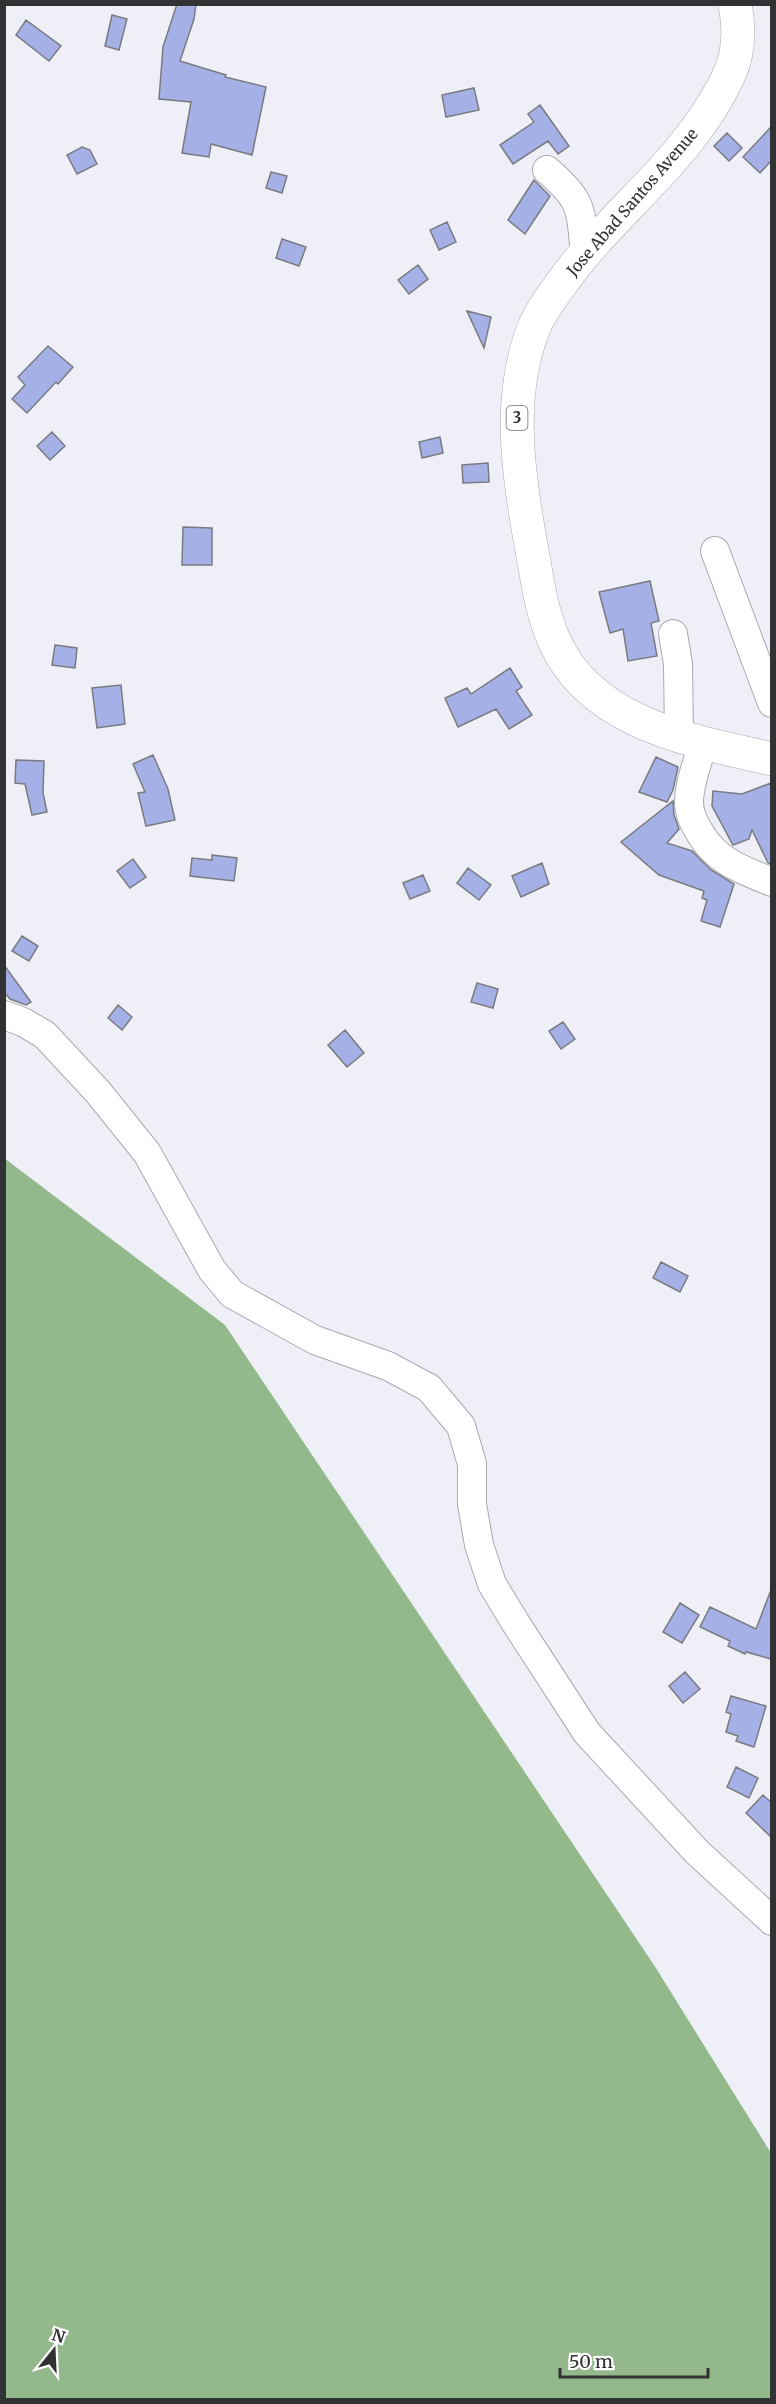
<svg xmlns="http://www.w3.org/2000/svg" width="776" height="2404" font-family="Merriweather,serif">
  <rect width="100%" height="100%" fill="#eff0f7"/>
  <!-- forest -->
  <path fill="#92b88b" d="M4,1158L225,1325L654,1965L771,2153V2399H5Z"/>
  <!-- building -->
  <path fill="#a5b1e6" stroke="#797b80" stroke-width="1.5" d="M177,4H196L194,19L180,61L226,75L225,77L266,87L252,155L211,144L209,157L182,153L191,102L159,99L163,47Z
    M112,15L127,19L119,50L105,46Z
    M26,20L61,46L49,61L16,35Z
    M474,88L479,110L446,117L442,95Z
    M540,105L569,146L558,154L548,141L513,164L500,145L534,122L528,114Z
    M771,127V161L760,173L743,157Z
    M727,133L742,148L729,161L714,146Z
    M82,147L90,150L97,164L77,174L67,155Z
    M271,172L287,176L282,193L266,188Z
    M534,180L550,196L525,234L508,220Z
    M447,222L456,242L439,250L430,230Z
    M282,239L306,247L299,266L276,258Z
    M418,265L428,279L409,294L398,280Z
    M467,311L491,317L484,348Z
    M48,346L73,367L58,384L56,382L27,413L12,399L25,385L18,377Z
    M52,432L65,446L50,460L37,446Z
    M440,437L443,453L422,458L419,442Z
    M488,463L489,482L463,483L462,465Z
    M183,527L212,528V565H182Z
    M650,581L659,621L651,623L657,656L628,661L623,629L610,633L599,592Z
    M55,645L77,648L75,668L52,665Z
    M510,668L522,687L516,691L532,715L509,729L496,709L458,727L445,698L467,688L471,694Z
    M121,685L125,724L97,728L92,688Z
    M153,755L168,789L175,820L146,826L138,793L145,792L133,764Z
    M656,757L678,767L673,790L667,802L639,792Z
    M16,760L44,761L43,793L47,812L32,815L25,784L15,783Z
    M771,783V864L768,863L752,830L749,839L733,845L712,806L713,791L742,794Z
    M673,801L674,815L679,829L667,843L692,851L711,870L734,884L720,927L701,921L707,900L702,898L704,891L659,875L621,842Z
    M212,855L237,858L234,881L190,876L192,858L212,860Z
    M133,859L146,877L130,888L117,871Z
    M542,863L549,884L521,897L512,876Z
    M468,868L491,885L479,900L457,883Z
    M423,875L430,891L410,899L403,883Z
    M22,936L38,946L29,961L12,951Z
    M4,965L31,1002L26,1005L10,999L4,992Z
    M477,983L498,989L493,1008L471,1002Z
    M118,1005L132,1017L122,1030L108,1018Z
    M563,1022L575,1039L561,1049L549,1031Z
    M345,1030L364,1053L347,1067L328,1045Z
    M661,1262L688,1276L680,1292L653,1278Z
    M771,1590V1659L746,1652L745,1654L728,1646L730,1641L700,1627L710,1607L756,1629Z
    M680,1603L699,1615L682,1643L663,1632Z
    M685,1672L700,1689L683,1703L669,1686Z
    M731,1696L766,1706L754,1747L736,1741L738,1736L726,1732L731,1714L726,1712Z
    M736,1767L758,1778L749,1798L727,1787Z
    M763,1795L771,1802V1837L746,1813Z"/>
  <g fill="none" stroke-linecap="round" stroke-linejoin="round">
    <defs>
      <path id="minor" d="M547,170C583,201 580,207 585,253
        M715,551L772,703
        M673,634L678,664L679,737
        M703,743C698,762 689,783 689,802C689,814 694,823 700,833C716,861 742,870 772,882
        M4,1015L23,1022L45,1035L98,1092L147,1153L212,1270L232,1294L315,1340L388,1366L429,1388L461,1426L472,1464V1504L479,1545L492,1584L515,1622L587,1733L697,1852L772,1921"/>
      <path id="highway" d="M735,4C738,20 739,37 736,53C733,71 722,90 712,106C672,172 606,220 561,284C552,297 541,311 535,325C505,397 519,481 533,556C538,585 542,613 554,640C590,724 693,741 772,759"/>
    </defs>
    <!-- minor casing -->
    <use href="#minor" stroke="#a8aab0" stroke-width="30"/>
    <!-- highway casing -->
    <use href="#highway" stroke="#a8aab0" stroke-width="34"/>
    <!-- minor -->
    <use href="#minor" stroke="#fff" stroke-width="28"/>
    <!-- highway -->
    <use href="#highway" stroke="#fff" stroke-width="33"/>
  </g>
  <g text-anchor="middle" stroke-width="5" stroke-linejoin="round" paint-order="stroke">
    <!-- shield labels -->
    <rect fill="#fefefe" stroke="#6e6f71" stroke-width="1.5" x="506.5" y="406" width="21" height="24" rx="4.5"/>
    <g font-size="15" font-weight="bold" fill="#313234">
      <text x="517" y="423">3</text>
    </g>
    <!-- street labels -->
    <g font-size="16" fill="#313234" stroke="#fefefe">
      <text transform="translate(632 202) rotate(-49)" y="6">Jose Abad Santos Avenue</text>
    </g>
  </g>
  <!-- border -->
  <rect width="776" height="2404" fill="none" stroke="#313234" stroke-width="12"/>
  <!-- north arrow -->
  <g transform="translate(54 2350) rotate(18)" stroke="#fefefe" stroke-width="4.5" paint-order="stroke">
  <path d="M0-4.5L10 22L0 15L-10 22Z" fill="#313234"/>
  <text y="-9" font-size="16" font-weight="bold" text-anchor="middle" fill="#313234">N</text>
  </g>
  <!-- scale -->
  <path d="M560 2368v9h148v-9" fill="none" stroke="#313234" stroke-width="3"/>
  <text x="569" y="2368" font-size="18" fill="#313234" stroke="#fefefe" stroke-width="4.5" paint-order="stroke">50 m</text>
</svg>
